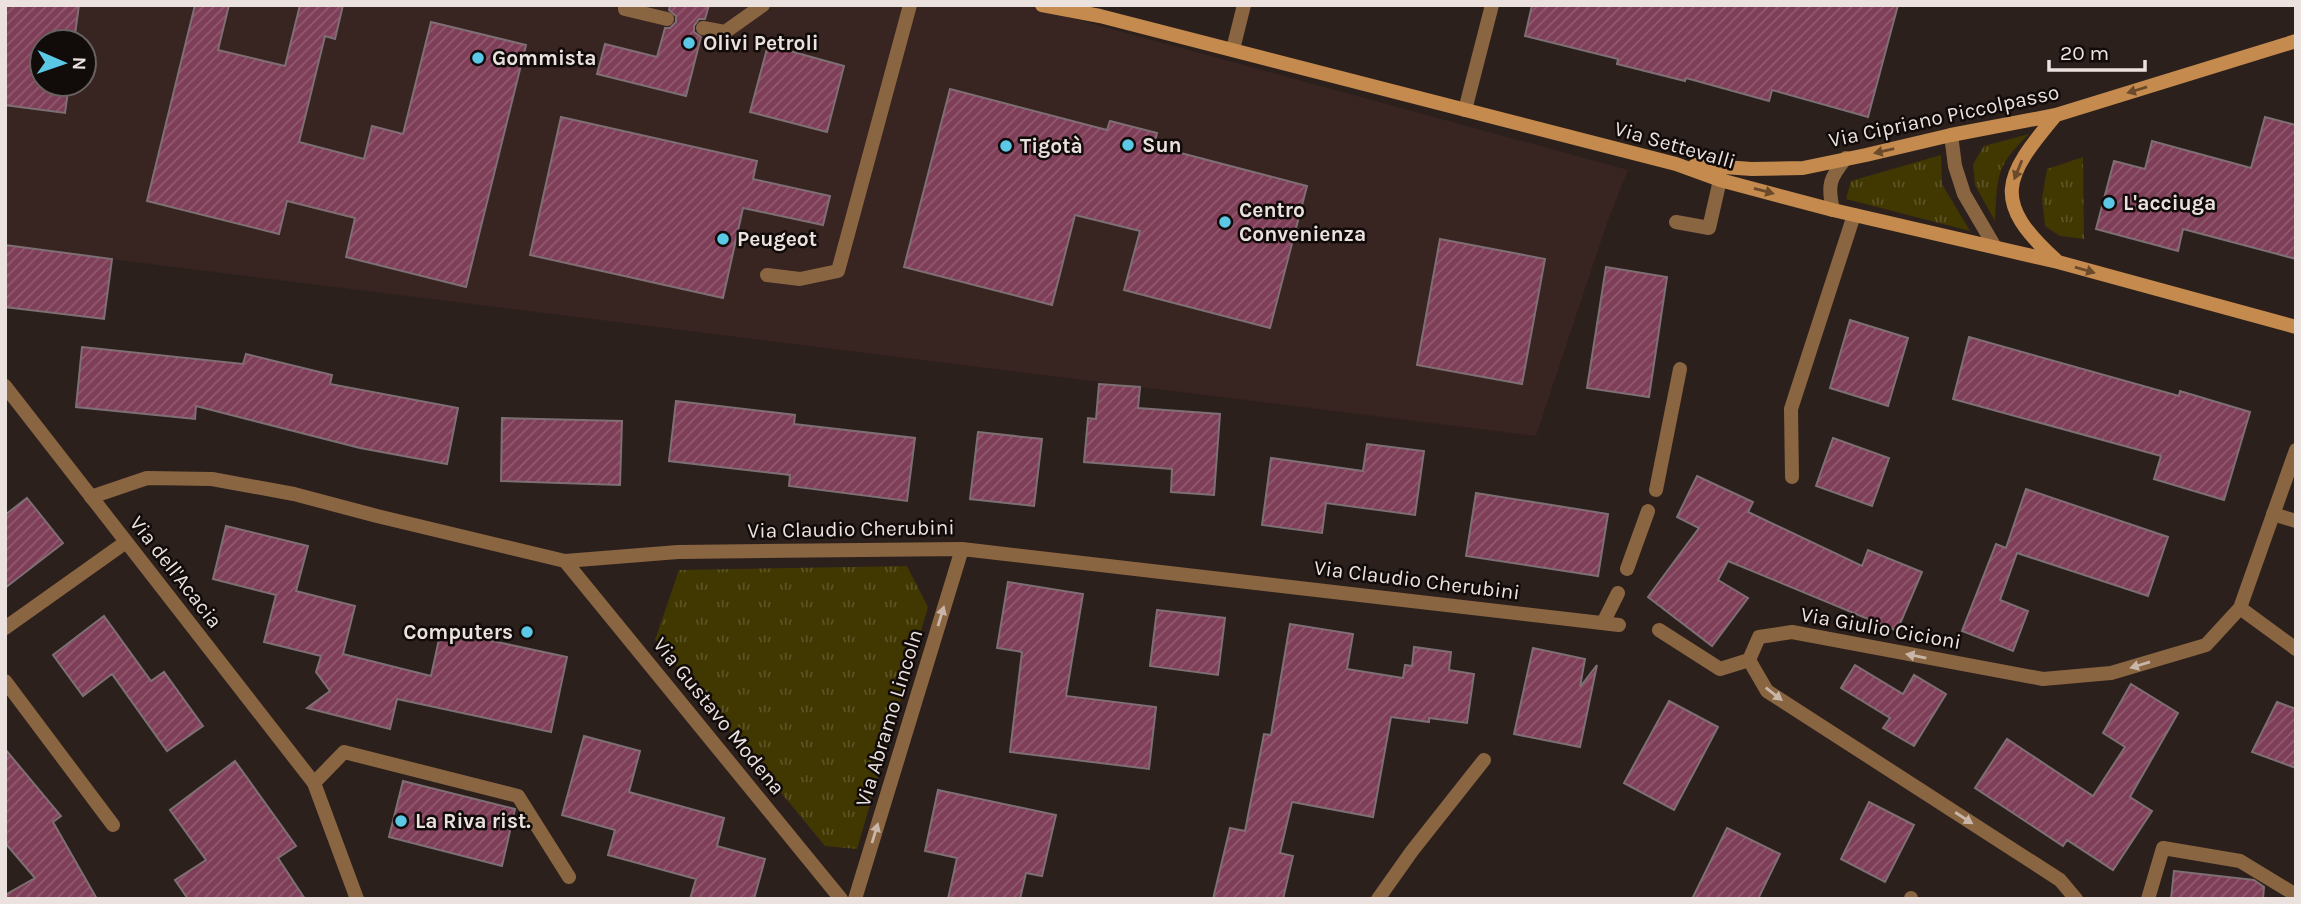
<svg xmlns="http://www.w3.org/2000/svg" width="2301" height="904" font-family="Karla,sans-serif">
  <defs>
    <pattern id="grass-tufts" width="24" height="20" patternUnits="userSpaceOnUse" patternTransform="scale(1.75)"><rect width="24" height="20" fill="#403701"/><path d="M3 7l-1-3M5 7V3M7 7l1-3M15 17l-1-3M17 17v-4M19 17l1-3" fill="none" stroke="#5c5426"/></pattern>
    <pattern id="building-hatch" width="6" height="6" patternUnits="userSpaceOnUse" patternTransform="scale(1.75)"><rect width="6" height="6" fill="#7f3e57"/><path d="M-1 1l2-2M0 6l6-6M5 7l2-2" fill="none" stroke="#915a6f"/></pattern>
  </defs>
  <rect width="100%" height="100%" fill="#2c201d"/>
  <!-- built -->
  <path fill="#382421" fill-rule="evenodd" d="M5,5H1061L1064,16L1628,170L1608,220L1536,436L5,246ZM42,42H84V84H42Z"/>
  <!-- grass -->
  <path fill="url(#grass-tufts)" d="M2029,134C1995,167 1998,175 1995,221L1975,185L1973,164L1984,146Z
    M1941,155L1942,184L1970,231L1846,199L1851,181Z
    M2083,157L2084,239L2060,236L2045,226L2042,198L2047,169Z
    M907,566L928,607L857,849L825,846L655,640L679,570Z"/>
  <!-- building -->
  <path fill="url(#building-hatch)" stroke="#7e6f74" stroke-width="2" d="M5,5H79L74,42H42V84H69L65,113L5,105Z
    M195,5H229L218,50L285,66L300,5H343L335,39L325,36L299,142L364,159L372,126L403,134L431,22L526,45L466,287L346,257L355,218L287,201L279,234L147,201Z
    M670,5H709L705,19H699L694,26V32L701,37L686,96L597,74L605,44L657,57L665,28H670L676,22V16L669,10Z
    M1532,5H1898L1868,117L1772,90L1769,101L1686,78L1685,81L1617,64L1618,59L1525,36Z
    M768,45L844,66L827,132L750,112Z
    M950,89L1107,130L1110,121L1157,133L1154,146L1307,186L1270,328L1124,290L1140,231L1075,215L1052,305L904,267Z
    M561,117L757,161L753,179L830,196L823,225L743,208L723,298L530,255Z
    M2265,117L2296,125V259L2183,229L2178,251L2096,229L2114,161L2145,169L2152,141L2251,168Z
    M1440,239L1545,259L1522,384L1417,365Z
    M5,245L112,259L104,319L5,307Z
    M1606,267L1667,277L1649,397L1587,388Z
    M1850,320L1908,338L1888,406L1830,388Z
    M1969,337L2179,396L2180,391L2250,412L2224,500L2154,479L2161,456L1953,399Z
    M82,347L243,364L246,354L332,375L330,384L458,408L447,464L360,448L196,406L195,419L76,407Z
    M1099,384L1140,387L1138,408L1220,414L1214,495L1171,492L1172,469L1084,462L1088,418L1096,419Z
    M676,401L795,415L794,424L915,438L907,501L789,486L790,475L669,461Z
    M502,418L622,421L620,485L501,481Z
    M978,432L1042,439L1034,506L970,499Z
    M1833,438L1889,458L1872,506L1816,486Z
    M1367,444L1424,451L1415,515L1326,503L1322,533L1262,525L1271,458L1363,471Z
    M1697,476L1753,502L1748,512L1862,566L1868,550L1922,572L1897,631L1728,561L1718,580L1748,598L1712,646L1648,597L1699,528L1677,517Z
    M2026,489L2168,537L2148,596L2017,553L2000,600L2028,611L2013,651L1962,631L1996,544L2006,548Z
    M1476,493L1608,514L1598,576L1466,556Z
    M27,498L63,543L5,588V515Z
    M226,526L308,546L296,591L355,606L343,654L431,676L441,630L567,657L551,732L397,699L390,729L307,708L330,691L316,672L321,656L264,642L276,595L213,579Z
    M1008,582L1083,594L1066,696L1156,707L1149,769L1010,752L1022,652L997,648Z
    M1157,610L1225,618L1218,675L1150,666Z
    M104,616L151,681L164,672L203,726L167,751L112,674L83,696L53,655Z
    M1290,624L1353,634L1347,669L1403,678L1405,665L1412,666L1414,647L1451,652L1449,670L1474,674L1467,723L1429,718V722L1391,717L1373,817L1292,802L1280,853L1293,856L1283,899H1213L1230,828L1245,831L1264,734L1271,735Z
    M1533,648L1585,659L1580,687L1597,665L1580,747L1514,734Z
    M1855,665L1903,694L1914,675L1946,694L1914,746L1883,728L1890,718L1841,688Z
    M2131,684L2178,713L2130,797L2152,811L2113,870L2067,840L2063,846L1975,788L2007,739L2093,796L2125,747L2103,733Z
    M1669,701L1718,727L1674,810L1624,783Z
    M2277,702L2296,709V768L2252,752Z
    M584,736L640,751L629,792L724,818L717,846L765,859L754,899H690L696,879L608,855L615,830L562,815Z
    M5,749L61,816L53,822L97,899H5V895L35,878L5,843Z
    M235,761L296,846L278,858L305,899H188L175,880L206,860L170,810Z
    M403,781L515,809L502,866L389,837Z
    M938,790L1056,815L1042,876L1026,873L1020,899H948L957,858L925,851Z
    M1869,802L1914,825L1885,882L1841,859Z
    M1727,828L1780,854L1758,899H1692Z
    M2174,871L2254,880L2264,887L2263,899H2171Z"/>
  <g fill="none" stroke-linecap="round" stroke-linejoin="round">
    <!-- service -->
    <path stroke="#8a6541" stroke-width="14" d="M625,5V9L667,19
      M703,28L725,32L763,5
      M1676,222L1709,228L1720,180
      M767,275L800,279L838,271L910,5
      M1656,490L1680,369
      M2273,514L2296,521
      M1627,569L1648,511
      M1603,623L1618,593
      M1659,630L1720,669L1749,660
      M1911,899V898
      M2148,899L2163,848L2240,861L2296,895"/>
    <!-- minor -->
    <path stroke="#8a6541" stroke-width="14" d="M1233,49L1244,5
      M1465,110L1492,5
      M1951,135L1955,166L1964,194L1995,247
      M1833,210C1827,184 1830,178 1846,158
      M1792,477L1791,409L1854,215
      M91,497L147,478L212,479L294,494L377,516L565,561L678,552L962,549L1619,625
      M565,561L841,899
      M2240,608L2296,649
      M5,628L126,542
      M5,681L113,825
      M314,783L344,752L518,796L569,877
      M855,899L962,549
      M1378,899L1412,851L1484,760
      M2076,899L2060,880L1767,691L1749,660L1759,637L1792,632L2043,679L2111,673L2206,645L2240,608L2296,450"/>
    <!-- tertiary -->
    <path stroke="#8a6541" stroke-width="14" d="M5,386L314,783L357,899"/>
    <!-- secondary -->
    <path stroke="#c58a4d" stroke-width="14" d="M1042,5L1100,16L1676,164L1720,180L1833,210L2058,262L2296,327
      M2056,115C2004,177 1990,201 2057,261
      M1695,165L1752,169L1803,168L1866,155L1951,135L2056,115L2296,41"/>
  </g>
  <!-- one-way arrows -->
  <defs><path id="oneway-solid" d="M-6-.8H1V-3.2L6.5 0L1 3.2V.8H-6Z" transform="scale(1.75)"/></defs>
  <g fill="#6b4a2c">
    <use href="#oneway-solid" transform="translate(2137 90) rotate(163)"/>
    <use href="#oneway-solid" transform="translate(1884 151) rotate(167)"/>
    <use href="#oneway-solid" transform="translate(2018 170) rotate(112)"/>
    <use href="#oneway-solid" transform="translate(1764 191) rotate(15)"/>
    <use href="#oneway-solid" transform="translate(2085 270) rotate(16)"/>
  </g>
  <g fill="#c9b6a8">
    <use href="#oneway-solid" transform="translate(941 616) rotate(-73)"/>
    <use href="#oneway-solid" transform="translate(1916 656) rotate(-169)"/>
    <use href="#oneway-solid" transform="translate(2140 665) rotate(163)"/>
    <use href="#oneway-solid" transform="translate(1774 694) rotate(38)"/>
    <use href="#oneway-solid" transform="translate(1964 818) rotate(33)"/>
    <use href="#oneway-solid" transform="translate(875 833) rotate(-73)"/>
  </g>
  <!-- markers -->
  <g fill="#5bc8e6" stroke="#110b0a" stroke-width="2.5">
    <circle cx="689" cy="43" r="7"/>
    <circle cx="478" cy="58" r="7"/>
    <circle cx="1128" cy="145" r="7"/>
    <circle cx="1006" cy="146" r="7"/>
    <circle cx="2109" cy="203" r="7"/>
    <circle cx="1225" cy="222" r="7"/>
    <circle cx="723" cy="239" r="7"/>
    <circle cx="527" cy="632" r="7"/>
    <circle cx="401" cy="821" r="7"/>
  </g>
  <g text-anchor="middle" stroke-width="5" stroke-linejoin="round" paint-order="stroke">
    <!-- poi labels -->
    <g font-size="21" font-weight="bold" fill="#ebe2e0" stroke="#110b0a" text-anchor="start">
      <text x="703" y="50">Olivi Petroli</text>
      <text x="492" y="65">Gommista</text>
      <text x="1142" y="152">Sun</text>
      <text x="1020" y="153">Tigotà</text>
      <text x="2123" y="210">L'acciuga</text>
      <text x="1239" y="217">Centro<tspan x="1239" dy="24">Convenienza</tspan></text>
      <text x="737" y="246">Peugeot</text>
      <text x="513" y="639" text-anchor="end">Computers</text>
      <text x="415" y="828">La Riva rist.</text>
    </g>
    <!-- street labels -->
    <g font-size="21" fill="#ebe2e0" stroke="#110b0a">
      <text transform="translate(1944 116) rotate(-12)" y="7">Via Cipriano Piccolpasso</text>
      <text transform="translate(1675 145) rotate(16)" y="7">Via Settevalli</text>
      <text transform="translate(851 529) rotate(-1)" y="7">Via Claudio Cherubini</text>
      <text transform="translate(176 572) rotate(52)" y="7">Via dell'Acacia</text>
      <text transform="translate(1417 580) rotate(7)" y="7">Via Claudio Cherubini</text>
      <text transform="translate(1881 628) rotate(10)" y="7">Via Giulio Cicioni</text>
      <text transform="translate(719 716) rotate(51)" y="7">Via Gustavo Modena</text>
      <text transform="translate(889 718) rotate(-73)" y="7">Via Abramo Lincoln</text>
    </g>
  </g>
  <!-- border -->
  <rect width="2301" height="904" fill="none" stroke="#ebe2e0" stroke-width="14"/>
  <!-- north arrow -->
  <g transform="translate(63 63) rotate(92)"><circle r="33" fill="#110b0a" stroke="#686160" stroke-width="2"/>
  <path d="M0-5L12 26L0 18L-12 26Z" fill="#5bc8e6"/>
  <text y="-10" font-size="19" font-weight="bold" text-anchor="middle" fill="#ebe2e0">N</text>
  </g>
  <!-- scale -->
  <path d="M2049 60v10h96v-10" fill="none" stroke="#ebe2e0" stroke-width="3.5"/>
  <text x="2060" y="60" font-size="21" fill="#ebe2e0" stroke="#110b0a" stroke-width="5" paint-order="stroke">20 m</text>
</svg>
